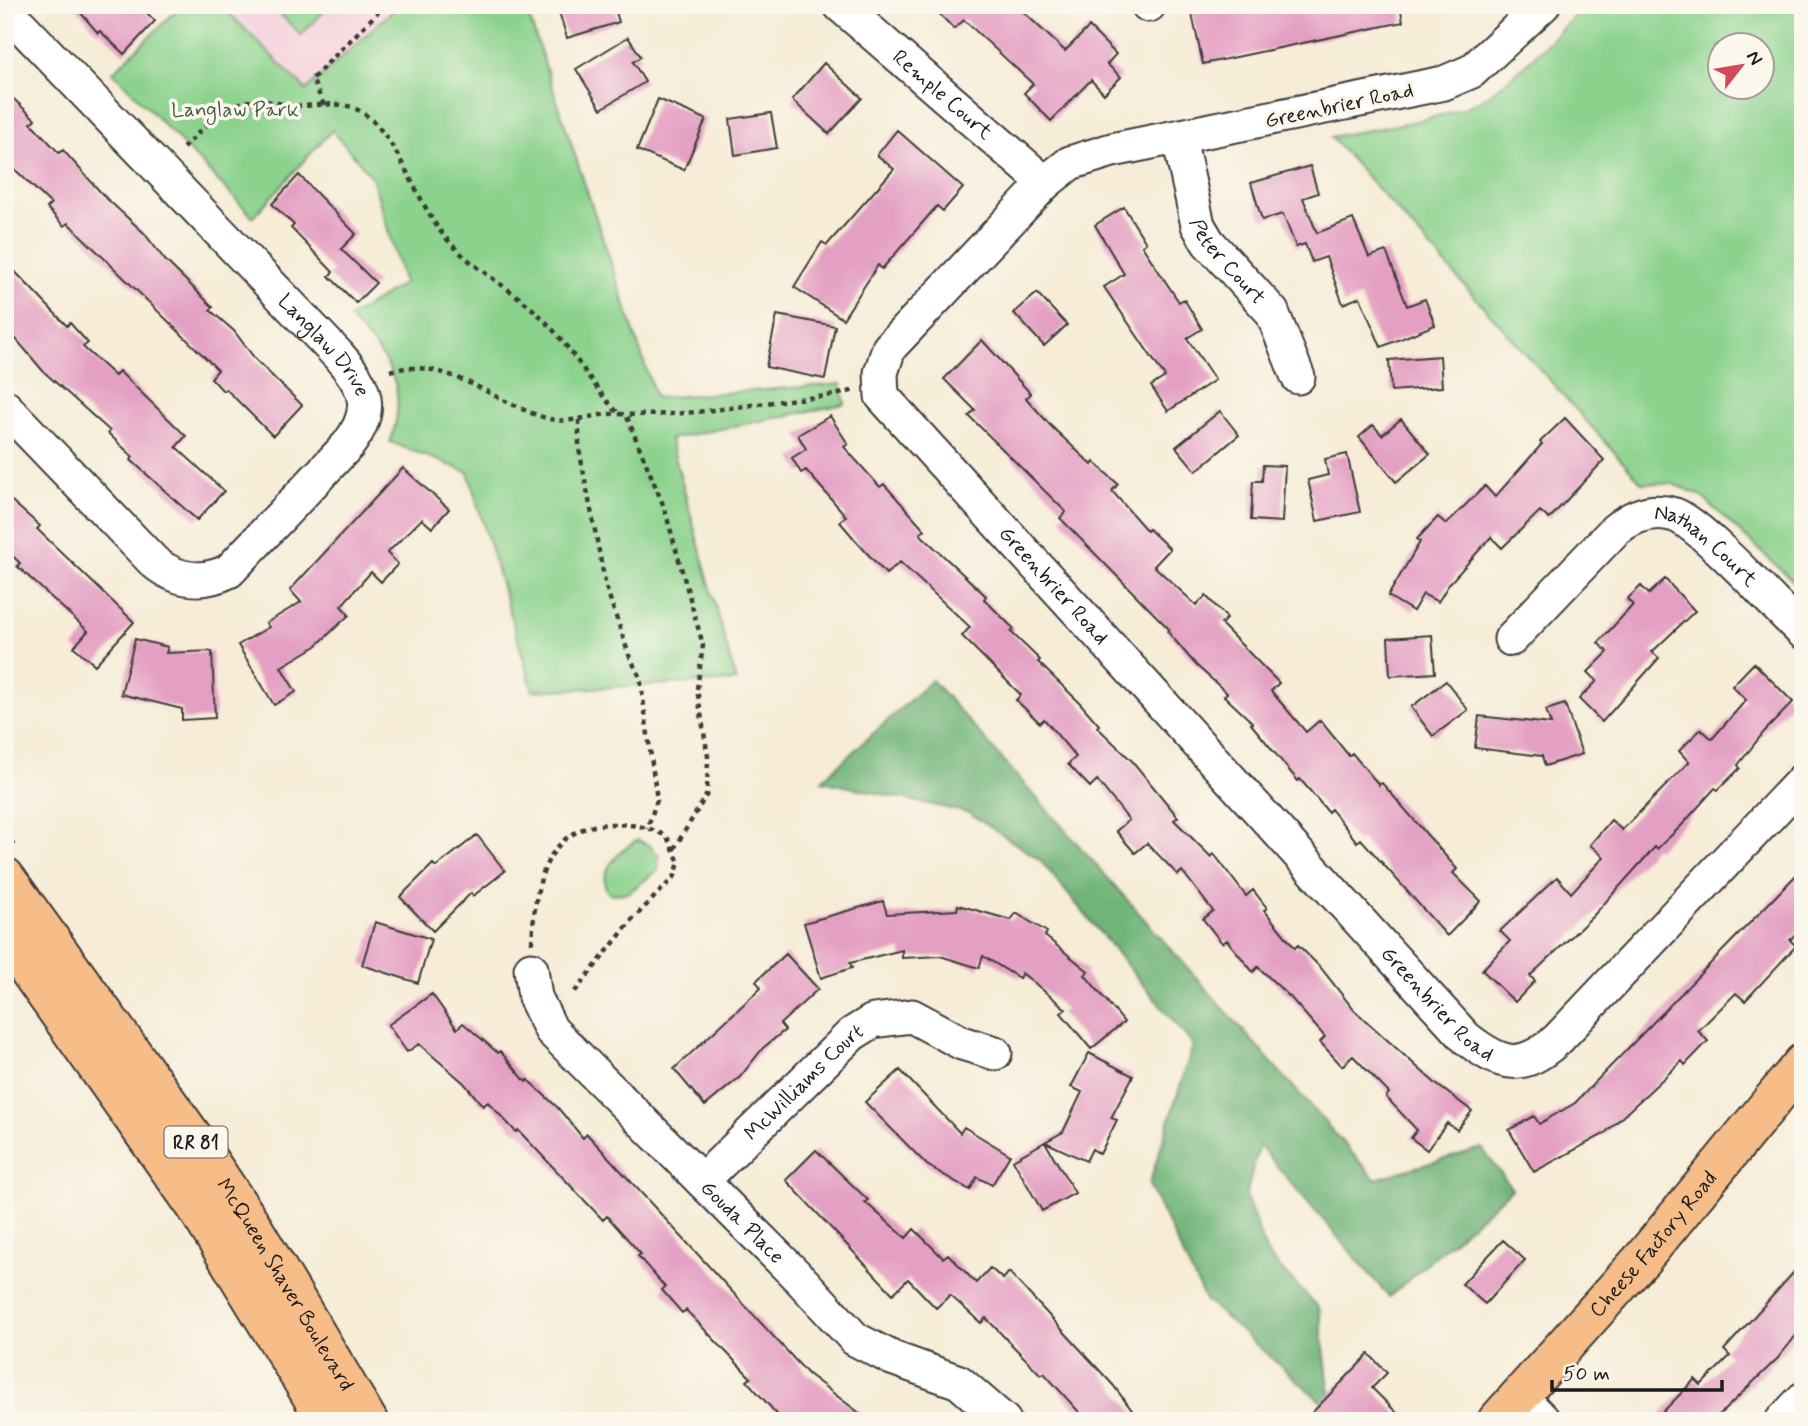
<svg xmlns="http://www.w3.org/2000/svg" width="1808" height="1426" font-family="Mynerve,sans-serif">
  <rect width="100%" height="100%" fill="#fbf7ec"/>
  <filter id="ink" filterUnits="userSpaceOnUse"><feTurbulence type="fractalNoise" baseFrequency=".0143" numOctaves="2"/><feDisplacementMap in="SourceGraphic" scale="14" xChannelSelector="R" yChannelSelector="G"/><feConvolveMatrix kernelMatrix="1 2 1 2 8 2 1 2 1" color-interpolation-filters="sRGB"/></filter>
  <filter id="wash" filterUnits="userSpaceOnUse"><feTurbulence type="fractalNoise" baseFrequency=".00686" numOctaves="4" result="noise"/><feDisplacementMap in="SourceGraphic" scale="28" xChannelSelector="R" yChannelSelector="G"/><feGaussianBlur stdDeviation="1.57" result="paint"/><feColorMatrix in="noise" values="0 0 0 0 0 0 0 0 0 0 0 0 0 0 0 0 0 1.4 0 .05"/><feComposite in="paint" operator="in"/></filter>
  <g filter="url(#wash)">
    <rect width="100%" height="100%" fill="#f6ecd7"/>
    <!-- built -->
    <path fill="#f5cfdb" d="M221,5H399L306,91Z"/>
    <!-- green -->
    <path fill="#8bd28d" stroke="#547754" stroke-width="2" fill-rule="evenodd" d="M182,5H221L306,90L399,5H525L656,398L841,384L845,404L670,439L736,681L533,691L468,472L390,442C411,385 387,358 349,318L404,283L372,177L332,130L253,217L113,72Z
      M271,5H330L301,35Z
      M1586,5H1803V590L1700,495L1673,484L1642,483L1331,137C1371,128 1449,120 1482,99C1520,75 1553,36 1586,5ZM1720,46H1762V88H1720Z
      M638,840L650,846L659,856L658,870L628,893L609,894C594,874 621,849 638,840Z"/>
    <!-- forest -->
    <path fill="#70b478" stroke="#46684a" stroke-width="2" d="M932,680L1375,1179L1482,1148L1512,1189L1389,1297L1259,1145L1246,1196L1267,1254L1319,1308L1332,1411L1205,1300L1149,1185L1193,1045L1040,860L969,813L821,781Z"/>
    <g id="blocks">
      <!-- building -->
      <path fill="#e4a0c3" d="M74,5H139L155,21L124,54L100,31L98,33Z
        M557,5H614L619,22L567,38Z
        M931,5H1016L1065,51L1089,27L1116,54L1107,64L1121,77L1104,94L1091,80L1051,121L1024,93L1033,84L964,20L954,29Z
        M1190,5H1400L1403,22L1203,64Z
        M628,37L641,57L633,62L645,82L601,109L576,69Z
        M824,63L862,98L829,134L792,100Z
        M5,91L35,119L31,123L59,153L63,150L104,196L144,233L165,260L213,307L210,310L234,331L256,360L302,405L273,436L226,389L223,391L211,378L218,370L68,223L64,226L47,208L51,204L5,160Z
        M658,99L706,119L684,170L637,150Z
        M771,113L777,148L735,155L730,119Z
        M897,130L963,188L943,211L937,206L882,269L878,265L843,319L794,287L822,242L827,245L894,169L877,155Z
        M1310,166L1318,193L1303,198L1317,233L1353,219L1369,257L1386,251L1407,306L1425,299L1435,325L1381,347L1360,297L1343,304L1326,257L1312,262L1305,244L1296,247L1283,214L1262,220L1251,183Z
        M299,175L356,234L341,249L376,283L356,303L329,276L333,272L291,228L294,225L272,204Z
        M1124,207L1146,243L1142,246L1179,302L1184,299L1202,329L1187,338L1215,380L1168,411L1151,386L1165,377L1104,287L1124,274L1095,225Z
        M5,261L67,326L70,323L88,343L83,347L115,376L119,371L186,436L176,447L224,491L197,520L131,460L133,457L108,433L110,431L43,371L5,326Z
        M1037,293L1067,325L1044,346L1014,313Z
        M777,315L835,326L825,379L766,367Z
        M982,340L1031,394L1026,398L1051,426L1092,465L1094,462L1118,484L1112,491L1147,531L1149,529L1170,549L1154,566L1196,605L1206,596L1227,618L1221,624L1279,683L1271,691L1306,732L1320,720L1349,756L1352,753L1379,785L1382,783L1457,869L1453,873L1481,901L1447,936L1361,839L1357,842L1331,809L1328,812L1300,779L1298,781L1251,724L1253,723L1224,696L1227,693L1196,665L1167,631L1169,629L1060,518L1066,512L969,416L975,410L944,379Z
        M1440,356L1442,387L1391,391L1389,360Z
        M1220,411L1239,435L1196,471L1176,447Z
        M830,416L848,444L844,447L880,487L884,484L925,530L920,534L986,596L984,599L1014,629L1011,632L1040,660L1038,662L1080,703L1099,725L1097,727L1133,762L1178,817L1174,820L1211,857L1214,854L1246,896L1253,890L1267,908L1264,910L1295,948L1298,945L1321,968L1354,1010L1436,1084L1472,1111L1457,1130L1447,1123L1427,1150L1411,1138L1417,1130L1386,1097L1389,1093L1353,1056L1342,1066L1320,1042L1325,1037L1291,998L1258,967L1253,972L1227,940L1222,943L1203,919L1213,911L1182,871L1178,875L1147,843L1135,853L1116,831L1129,820L1097,780L1090,787L1068,764L1076,757L1044,719L1040,723L1016,700L1021,695L962,636L970,627L900,562L886,574L857,542L840,522L846,516L806,470L801,473L792,458L806,449L798,435Z
        M1565,418L1604,460L1549,519L1540,511L1502,548L1491,537L1449,584L1438,602L1423,594L1413,611L1388,596L1420,542L1417,539L1438,517L1446,524L1485,486L1495,497L1542,444L1540,442Z
        M1401,419L1430,454L1396,482L1359,437L1373,425L1382,435Z
        M1347,454L1360,512L1317,521L1308,480L1328,475L1325,459Z
        M1263,465L1285,466L1282,522L1251,520L1253,481H1262Z
        M403,468L449,509L432,528L422,519L387,553L398,564L381,582L371,572L341,606L349,615L316,646L281,667L296,692L274,705L238,645L269,627L266,623L301,602L290,590Z
        M5,495L40,526L37,529L134,622L95,665L74,647L88,631L17,566L20,563L5,549Z
        M1665,579L1695,611L1652,652L1659,658L1602,722L1579,699L1597,681L1588,672L1608,652L1598,643L1633,605L1627,599L1641,586L1649,594Z
        M1432,635L1435,673L1390,676L1388,638Z
        M135,639L168,647L166,653L212,651L215,718L182,720V709L121,694Z
        M1754,663L1793,702L1764,732L1738,765L1740,768L1718,790L1715,788L1681,826L1657,849L1655,847L1593,916L1530,976L1535,981L1515,1002L1482,970L1510,941L1500,931L1557,877L1571,893L1604,857L1590,845L1611,820L1622,830L1689,762L1679,751L1701,729L1712,739L1746,700L1732,686Z
        M1446,681L1468,710L1433,736L1411,707Z
        M1565,704L1582,754L1545,766L1542,756L1475,748L1479,716L1551,724L1546,710Z
        M477,835L505,871L473,896L471,893L433,931L400,897L433,864L436,867Z
        M1803,868V926L1790,940L1796,946L1745,1001L1736,993L1698,1031L1708,1041L1685,1065L1682,1061L1604,1134L1534,1172L1509,1130L1534,1116L1539,1124L1575,1103Z
        M883,901L887,914L957,910L958,905L1011,920L1016,913L1047,932L1045,936L1088,971L1085,975L1124,1022L1091,1049L1061,1013L1066,1009L1022,973L1019,978L983,956L979,968L940,956L902,958V950L850,963L852,968L821,978L804,923Z
        M375,922L431,939L418,983L362,965Z
        M786,954L818,989L780,1024L785,1030L763,1048L740,1077L705,1106L674,1069L761,988L756,981Z
        M432,994L457,1029L463,1023L498,1053L500,1051L526,1082L528,1080L558,1108L583,1138L587,1134L808,1374L870,1421H783L747,1381L751,1378L686,1310L682,1313L662,1290L665,1287L638,1256L641,1254L607,1216L603,1220L518,1130L516,1132L488,1102L483,1106L464,1083L419,1044L407,1052L388,1025Z
        M1089,1053L1133,1076L1111,1118L1117,1120L1100,1154L1092,1149L1086,1161L1045,1142L1063,1132L1082,1092L1071,1087Z
        M900,1070L960,1133L964,1127L1010,1155L992,1185L977,1177L970,1190L927,1165L865,1102Z
        M1045,1142L1075,1193L1042,1211L1013,1160Z
        M816,1150L868,1200L865,1202L906,1238L914,1229L943,1258L948,1254L976,1283L990,1268L1003,1279L1009,1272L1113,1385L1140,1421H1087L1044,1373L1041,1375L986,1318L981,1323L950,1295L936,1308L908,1279L893,1294L786,1180Z
        M1503,1240L1525,1260L1485,1304L1462,1284Z
        M1803,1262V1327L1778,1358L1713,1421H1654L1695,1379L1701,1385L1730,1356L1724,1350Z
        M1369,1354L1387,1373L1372,1388L1405,1421H1304Z"/>
    </g>
  </g>
  <g filter="url(#ink)">
    <use href="#blocks" fill-opacity="0" stroke="#3d3b38" stroke-width="2"/>
    <g fill="none" stroke-linecap="round" stroke-linejoin="round">
      <defs>
        <g id="minor">
          <path id="s1" d="M840,5L1045,183"/>
          <path d="M1148,5H1149"/>
          <path id="s2" d="M1543,5L1472,71L1444,83L1112,150L1070,163L1045,183L889,348L881,373L882,396L1466,1038C1503,1067 1522,1071 1558,1039L1803,780"/>
          <path id="s3" d="M5,9L338,355C366,387 376,408 348,445L229,571C202,584 177,581 154,562L5,407"/>
          <path id="s4" d="M1179,138L1198,225L1208,242L1272,312L1298,377"/>
          <path id="s5" d="M1511,639L1615,530C1632,516 1652,508 1675,515C1702,525 1777,608 1803,632"/>
          <path id="s6" d="M531,969L535,997L551,1030L801,1280L855,1339L892,1358L959,1382L1004,1421"/>
          <path id="s7" d="M702,1181L852,1034L873,1021L912,1016L962,1043L995,1053"/>
          <path d="M1520,1396L1544,1421"/>
          <path d="M1782,1421L1803,1399"/>
        </g>
        <g id="major">
          <path id="s8" d="M5,877L192,1136L249,1221L368,1421"/>
          <path d="M5,937L197,1208L327,1421"/>
          <path id="s9" d="M1497,1421L1643,1258L1803,1063"/>
        </g>
      </defs>
      <!-- minor casing -->
      <use href="#minor" stroke="#3d3b38" stroke-width="37"/>
      <!-- major casing -->
      <use href="#major" stroke="#3d3b38" stroke-width="42"/>
      <!-- path -->
      <path stroke="#3d3b38" stroke-width="4.5" stroke-dasharray="5 5" stroke-linecap="butt" d="M324,105L312,79L385,5
        M183,148C202,130 223,103 251,101C265,99 280,104 293,106C312,107 333,101 351,107C394,121 416,205 446,238C474,271 513,288 543,319C572,348 591,385 619,414
        M390,371C447,355 498,406 550,419C573,425 596,412 619,414C675,418 732,407 789,400C810,397 837,397 857,389
        M627,417L664,507L703,645L697,689L708,757L707,794L674,849
        M579,420V449L606,587L629,655L640,677L657,800L647,829
        M5,833L17,849
        M532,943C535,884 544,823 616,824C634,825 652,827 667,837L679,862L675,876L632,920L573,994"/>
      <!-- minor -->
      <use href="#minor" stroke="#fff" stroke-width="33"/>
      <!-- major -->
      <use href="#major" stroke="#f7bd88" stroke-width="38"/>
    </g>
  </g>
  <g text-anchor="middle" stroke-width="7" stroke-linejoin="round" paint-order="stroke">
    <!-- shield labels -->
    <rect fill="#fbf7ec" stroke="#5f5e5a" stroke-width="2" x="164.5" y="1126.5" width="63" height="31" rx="5"/>
    <g font-size="19" font-weight="bold" fill="#1c1c1c">
      <text x="196" y="1149">RR 81</text>
    </g>
    <!-- street labels -->
    <g font-size="21" fill="#1c1c1c" stroke="#fbf7ec">
      <text dy="7" stroke="none"><textPath href="#s1" startOffset="136">Remple Court</textPath></text>
      <text transform="translate(1339 105) rotate(-12)" y="7">Greenbrier Road</text>
      <text dy="7" stroke="none"><textPath href="#s4" startOffset="136">Peter Court</textPath></text>
      <text dy="7" stroke="none"><textPath href="#s3" startOffset="464">Langlaw Drive</textPath></text>
      <text dy="7" stroke="none"><textPath href="#s5" startOffset="257">Nathan Court</textPath></text>
      <text dy="7" stroke="none"><textPath href="#s2" startOffset="1074">Greenbrier Road</textPath></text>
      <text dy="7" stroke="none"><textPath href="#s2" startOffset="1642">Greenbrier Road</textPath></text>
      <text dy="7" stroke="none"><textPath href="#s7" startOffset="142">McWilliams Court</textPath></text>
      <text dy="7" stroke="none"><textPath href="#s6" startOffset="336">Gouda Place</textPath></text>
      <text dy="7" stroke="none"><textPath href="#s9" startOffset="236">Cheese Factory Road</textPath></text>
      <text dy="7" stroke="none"><textPath href="#s8" startOffset="495">McQueen Shaver Boulevard</textPath></text>
    </g>
    <!-- park labels -->
    <g font-size="21" fill="#435c44" stroke="#fbf7ec">
      <text x="235" y="116">Langlaw Park</text>
    </g>
  </g>
  <!-- margin -->
  <rect width="1808" height="1426" fill="none" stroke="#fbf7ec" stroke-width="28"/>
  <!-- north arrow -->
  <g transform="translate(1741 66) rotate(59)"><circle r="33" fill="#fbf7ec" stroke="#a29f99" stroke-width="2"/>
  <path d="M0-5L12 26L0 18L-12 26Z" fill="#d1495b"/>
  <text y="-10" font-size="19" font-weight="bold" text-anchor="middle" fill="#1c1c1c">N</text>
  </g>
  <!-- scale -->
  <path d="M1552 1380v10h170v-10" fill="none" stroke="#1c1c1c" stroke-width="3.5"/>
  <text x="1563" y="1380" font-size="21" fill="#1c1c1c" stroke="#fbf7ec" stroke-width="5" paint-order="stroke">50 m</text>
</svg>
